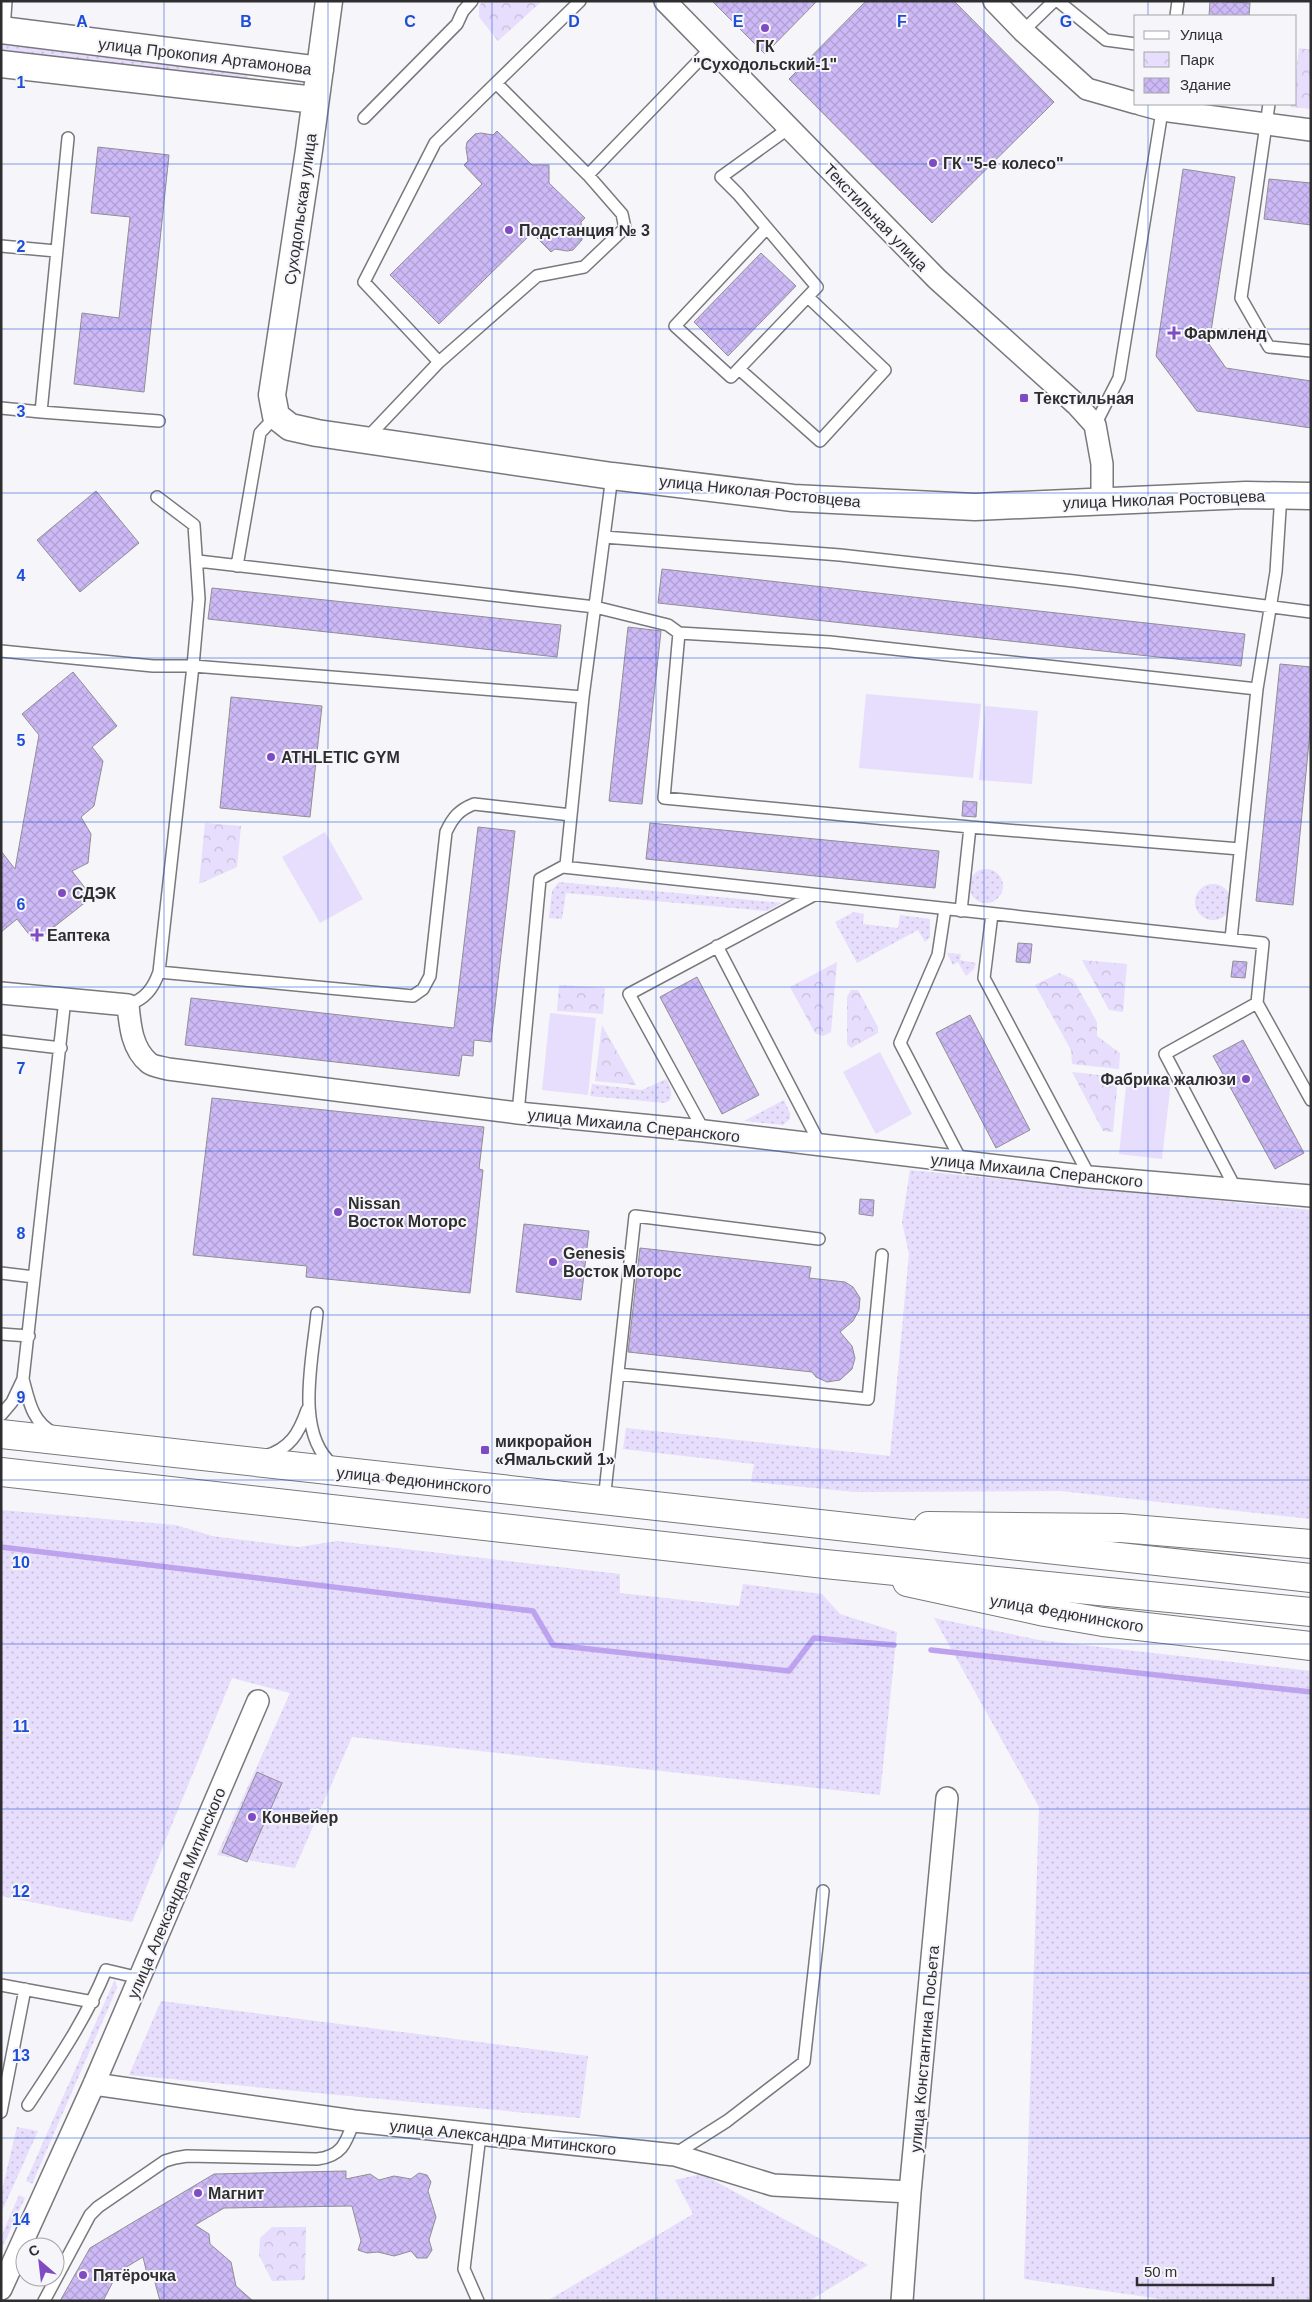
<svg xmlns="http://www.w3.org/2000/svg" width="1312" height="2302" font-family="Helvetica,sans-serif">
  <defs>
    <pattern id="grass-dots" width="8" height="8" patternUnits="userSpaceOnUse" patternTransform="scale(1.25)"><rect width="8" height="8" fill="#e7ddfc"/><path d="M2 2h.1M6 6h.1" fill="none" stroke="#c6bed8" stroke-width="1.8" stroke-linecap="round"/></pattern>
    <pattern id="park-crowns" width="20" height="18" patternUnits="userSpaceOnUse" patternTransform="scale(1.25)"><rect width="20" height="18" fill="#e7ddfc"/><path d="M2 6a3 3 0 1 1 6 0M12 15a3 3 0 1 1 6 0" fill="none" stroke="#c6bed8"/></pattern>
    <pattern id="building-cross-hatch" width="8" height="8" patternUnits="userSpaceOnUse" patternTransform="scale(1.25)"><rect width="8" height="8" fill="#cdb9f6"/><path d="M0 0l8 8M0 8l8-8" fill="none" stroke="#b09fd3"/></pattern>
  </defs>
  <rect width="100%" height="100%" fill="#f6f5f9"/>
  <!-- grass -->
  <path fill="url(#grass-dots)" d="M1,41L248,68L247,79L1,52Z
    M969 886a17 17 0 1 1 34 0a17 17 0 1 1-34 0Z
    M559,882L782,903L767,911L566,893L562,919L549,918L552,891Z
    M1195 902a18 18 0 1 1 36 0a18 18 0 1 1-36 0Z
    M854,912L864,914L863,924L898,928L900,915L930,919V937L925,942L918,930L857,963L835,922Z
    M947,953L961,954L960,960L976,963L974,969L966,976L958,962L953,965Z
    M666,1079C670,1086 673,1091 670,1100L665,1103L590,1096L592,1084L642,1090Z
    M784,1100L790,1113V1119L783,1125L744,1121Z
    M910,1170L1311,1210V1519L1061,1491L855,1492L751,1482L754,1464L623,1449L626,1428L890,1456L909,1254L902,1222Z
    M1,1510L176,1525L212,1536L299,1547L337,1541L620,1574V1593L739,1606L743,1584L822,1594L840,1614L897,1632L880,1795L352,1737L295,1868L217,1855L290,1693L232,1678L132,1922L1,1896Z
    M934,1618L1039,1640L1311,1671V2301H1174L1024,2279L1039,1807Z
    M115,1979L117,1988L32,2184L26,2181Z
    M161,2001L588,2056L580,2118L129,2075Z
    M17,2127L38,2131L1,2213V2194Z
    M702,2174L868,2265L809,2301H547L693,2214L675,2180Z
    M19,2195L25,2198L1,2250V2237Z"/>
  <!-- park -->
  <path fill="url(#park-crowns)" d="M483,1H542L498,41L479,17V6Z
    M1299,48L1311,50V109L1291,107V104H1296V73Z
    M205,823L241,826L237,867L199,884Z
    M1082,960L1127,964L1123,1012L1109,1010Z
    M837,962L831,1032L823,1036L815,1033L790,987Z
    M1059,973L1073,979L1097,1022V1036L1120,1053L1119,1069L1072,1064L1071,1050L1035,985Z
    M559,985L605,988L603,1014L557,1011Z
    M851,990H858L878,1027V1033L851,1048L847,1044V997Z
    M602,1025L636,1085L595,1081Z
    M1072,1072L1118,1077L1113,1132L1103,1131Z
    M272,2227H306L305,2280L272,2281L259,2255L260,2238Z"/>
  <!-- pitch -->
  <path fill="#e7ddfc" d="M866,694L981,704L973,778L859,768Z
    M985,706L1038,711L1032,784L979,780Z
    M325,832L363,899L320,923L282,857Z
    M550,1013L596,1018L588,1095L542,1090Z
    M880,1052L912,1114L876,1134L843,1072Z
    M1127,1077L1171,1082L1162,1159L1119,1154Z"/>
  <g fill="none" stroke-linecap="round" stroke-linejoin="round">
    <!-- stream -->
    <path stroke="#bda2ed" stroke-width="5.5" d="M1,1547L533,1611L553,1645L789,1671L814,1638L894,1645
      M931,1650L1311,1692"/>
  </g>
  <!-- building -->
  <path fill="url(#building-cross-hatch)" stroke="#908f93" d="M712,1H817L765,54Z
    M866,1H954L1054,102L932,223L789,79Z
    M1210,1L1250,3L1249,16H1209Z
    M497,131L532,165H549V183L585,218L581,222L582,240L573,250L567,251L555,249L551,252L532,233L439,324L390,275L482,184L464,165L468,161L466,148L467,142L475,134L481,133L493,135Z
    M98,147L169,155L144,392L74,384L82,313L119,318L130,217L91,213Z
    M1183,169L1235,177L1209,344L1226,368L1311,381V428L1197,411L1156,356Z
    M1269,179L1311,183V225L1264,219Z
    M761,253L796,286L728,356L694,322Z
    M96,491L139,543L80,592L37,540Z
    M662,569L1245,634L1241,666L658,603Z
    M212,588L561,625L557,657L208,619Z
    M628,627L661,631L642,804L609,801Z
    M1280,664L1311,667V722L1293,905L1256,901Z
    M73,672L117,726L92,747L103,761L94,806L81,817L91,834L88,863L72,871L92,897L35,942L17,919L1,932V851L15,869L39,735L22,714Z
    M231,697L322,706L310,817L220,808Z
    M963,801L977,802L976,817L962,816Z
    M650,823L939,851L935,888L646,859Z
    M478,827L515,831L491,1042L474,1040L473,1056L462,1055L459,1076L185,1045L191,998L454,1028Z
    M1018,943L1032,944L1030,963L1016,962Z
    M1233,961L1247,962L1245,978L1231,977Z
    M697,977L759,1095L722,1114L660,997Z
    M970,1015L1030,1130L996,1148L936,1033Z
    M1243,1040L1304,1153L1275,1169L1213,1056Z
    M212,1098L484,1127L479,1169L483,1170L470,1293L306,1277L307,1266L193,1255Z
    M860,1199L874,1200L873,1216L859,1214Z
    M524,1224L589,1231L581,1300L516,1292Z
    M640,1248L811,1267L809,1278L845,1282L853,1287L860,1298L859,1310L853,1321L840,1332L852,1346L855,1358L852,1369L840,1380L827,1382L816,1377L812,1372L628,1352Z
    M257,1772L282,1783L247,1862L222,1852Z
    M346,2171V2179L370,2174L379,2180L394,2176L411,2179L419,2173L427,2175L431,2182L428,2191L436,2217L429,2240L432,2250L427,2258H417L411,2251L394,2256L378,2252L367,2253L358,2250L361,2241L352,2206L224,2208L195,2225L209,2234L210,2244L231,2262L236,2286L253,2301H160L154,2279L147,2274L143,2257L118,2272L103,2301H60L90,2248L214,2174Z"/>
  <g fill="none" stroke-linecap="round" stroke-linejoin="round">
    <defs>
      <path id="service" d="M1058,1L1106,40L1136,44
        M1176,16L1178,1
        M4,30L6,1
        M1023,31L1054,1
        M496,83L580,1
        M1269,104L1241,298L1269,347L1311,351
        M364,118L457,24L463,11L472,1
        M588,175L711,48
        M767,228L675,326L731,377L817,287L738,194L721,177L789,128
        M1,246L56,251
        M739,369L820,441L885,370L808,297
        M1,408L41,412L68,138
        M41,412L159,421
        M1095,425L1119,378L1163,105
        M366,439L439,362L537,276L584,267L625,228L622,214L588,175L496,83L435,143L364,282L439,362
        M604,537L840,555L1074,581L1311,612
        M198,561L595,607L668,625L679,633
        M237,566L260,433L276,416
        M1,651L153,666H193L583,697
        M1240,849L970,827L664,798L679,633L830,642L1257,689
        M563,867L1263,943L1257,1003L1311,1100
        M945,909L938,955L900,1043L962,1162
        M961,911L970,827
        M992,914L984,978L1090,1177
        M1231,939L1257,689L1276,572L1281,494
        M717,946L821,1146
        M159,972L413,996L423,989L430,976L446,832C453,817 459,810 474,804L571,815
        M128,1005C145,999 153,989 159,972L193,666L199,599L194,525L157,497
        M1,1041L61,1048
        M518,1113L540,879L566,865L583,697L612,476
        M704,1131L629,994L814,895
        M1237,1191L1165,1054L1257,1003
        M1,1273L34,1277
        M317,1313C313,1358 294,1433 333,1465
        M1,1334L29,1336
        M618,1374L868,1399L882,1255
        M23,1379C29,1401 32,1422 54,1433
        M1,1415L12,1402L23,1379L65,999
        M265,1456C290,1449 299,1433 307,1410
        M604,1501L635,1216L819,1239
        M1,1985L93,2002
        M28,2105C57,2061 86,2019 106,1970L140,1978
        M1,2112L25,1989
        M675,2154L727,2121L804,2062L823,1891
        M44,2301L90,2215L98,2207L165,2161L175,2158L187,2156L317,2159C342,2156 346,2143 354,2121
        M478,2301L464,2269L480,2135"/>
      <path id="minor" d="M665,1L937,279L1077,405L1095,425L1102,464V501
        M994,1L1023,31L1087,89L1136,103
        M1140,104L1162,110L1311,130
        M1,993L128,1005C130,1026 132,1049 149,1063C154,1067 162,1067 168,1069L518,1113L704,1131L1090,1177L1311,1196
        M94,2084L354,2121L675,2155L773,2185L910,2192
        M1,2289L94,2084L258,1701
        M902,2301L910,2192L947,1798"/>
      <path id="tertiary" d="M329,1L309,150L272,395L276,416L290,427L317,433L612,476L793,498L975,507L1246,495L1311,496
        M1,30L320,70
        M1,64L315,100"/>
      <path id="secondary" d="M928,1526L1121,1528L1311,1544
        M907,1582L1045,1612L1103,1622L1311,1646"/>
      <path id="trunk" d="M1,1434L1311,1578
        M1,1472L825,1564L1311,1612"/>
    </defs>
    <!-- service casing -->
    <use href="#service" stroke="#79787c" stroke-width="14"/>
    <!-- minor casing -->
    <use href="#minor" stroke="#79787c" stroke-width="24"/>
    <!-- tertiary casing -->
    <use href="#tertiary" stroke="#79787c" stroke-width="29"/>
    <!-- secondary casing -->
    <use href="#secondary" stroke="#79787c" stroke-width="30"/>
    <!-- trunk casing -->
    <use href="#trunk" stroke="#79787c" stroke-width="30"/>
    <!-- service -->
    <use href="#service" stroke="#fff" stroke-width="11"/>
    <!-- minor -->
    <use href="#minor" stroke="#fff" stroke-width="21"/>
    <!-- tertiary -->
    <use href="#tertiary" stroke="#fff" stroke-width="26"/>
    <!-- secondary -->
    <use href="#secondary" stroke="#fff" stroke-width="28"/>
    <!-- trunk -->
    <use href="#trunk" stroke="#fff" stroke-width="28"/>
  </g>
  <!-- grid -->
  <path fill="none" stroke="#1d4ed8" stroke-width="1" stroke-opacity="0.55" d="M164,1V2301M328,1V2301M492,1V2301M656,1V2301M820,1V2301M984,1V2301M1148,1V16M1148,104V2301M1,164H1311M1,329H1311M1,493H1311M1,658H1311M1,822H1311M1,987H1311M1,1151H1311M1,1315H1311M1,1480H1311M1,1644H1311M1,1809H1311M1,1973H1311M1,2138H1311"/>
  <!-- markers -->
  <g fill="#7e4bc2" stroke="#f6f5f9" stroke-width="2">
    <circle cx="765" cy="28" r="5"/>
    <circle cx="933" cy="163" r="5"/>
    <circle cx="509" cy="230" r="5"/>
    <path d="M1171.5 325.5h5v5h5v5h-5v5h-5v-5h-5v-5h5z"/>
    <rect x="1019" y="393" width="10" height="10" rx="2.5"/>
    <circle cx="271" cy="757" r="5"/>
    <circle cx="62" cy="893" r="5"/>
    <path d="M34.5 927.5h5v5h5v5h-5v5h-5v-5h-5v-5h5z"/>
    <circle cx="1246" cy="1079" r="5"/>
    <circle cx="338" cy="1212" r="5"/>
    <circle cx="553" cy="1262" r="5"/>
    <rect x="480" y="1445" width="10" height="10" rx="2.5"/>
    <circle cx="252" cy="1817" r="5"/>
    <circle cx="198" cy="2193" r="5"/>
    <circle cx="83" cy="2275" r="5"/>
  </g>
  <g text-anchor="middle" stroke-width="4" stroke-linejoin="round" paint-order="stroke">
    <!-- poi labels -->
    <g font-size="16" font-weight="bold" fill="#2e2e30" stroke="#f6f5f9" text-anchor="start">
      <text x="765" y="52" text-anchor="middle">ГК<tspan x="765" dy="18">"Суходольский-1"</tspan></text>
      <text x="943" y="169">ГК "5-е колесо"</text>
      <text x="519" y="236">Подстанция № 3</text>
      <text x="1184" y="339">Фармленд</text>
      <text x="1034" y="404">Текстильная</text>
      <text x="281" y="763">ATHLETIC GYM</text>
      <text x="72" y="899">СДЭК</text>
      <text x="47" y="941">Еаптека</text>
      <text x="1236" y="1085" text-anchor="end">Фабрика жалюзи</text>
      <text x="348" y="1209">Nissan<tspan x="348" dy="18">Восток Моторс</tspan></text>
      <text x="563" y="1259">Genesis<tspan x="563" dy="18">Восток Моторс</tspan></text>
      <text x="495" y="1447">микрорайон<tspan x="495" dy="18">«Ямальский 1»</tspan></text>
      <text x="262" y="1823">Конвейер</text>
      <text x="208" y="2199">Магнит</text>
      <text x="93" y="2281">Пятёрочка</text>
    </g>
    <!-- street labels -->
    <g font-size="16" fill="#2e2e30" stroke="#f6f5f9">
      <text transform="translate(205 56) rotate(7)" y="6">улица Прокопия Артамонова</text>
      <text transform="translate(300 209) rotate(-82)" y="6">Суходольская улица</text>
      <text transform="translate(876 217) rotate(46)" y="6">Текстильная улица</text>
      <text transform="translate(760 491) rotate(6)" y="6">улица Николая Ростовцева</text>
      <text transform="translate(1164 499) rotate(-2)" y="6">улица Николая Ростовцева</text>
      <text transform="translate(634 1125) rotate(6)" y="6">улица Михаила Сперанского</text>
      <text transform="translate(1037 1170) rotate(6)" y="6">улица Михаила Сперанского</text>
      <text transform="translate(414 1480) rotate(6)" y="6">улица Федюнинского</text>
      <text transform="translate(1067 1613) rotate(10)" y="6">улица Федюнинского</text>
      <text transform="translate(176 1893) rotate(-67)" y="6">улица Александра Митинского</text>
      <text transform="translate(924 2049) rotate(-85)" y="6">улица Константина Посьета</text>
      <text transform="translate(503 2137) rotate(6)" y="6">улица Александра Митинского</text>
    </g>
  </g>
  <g font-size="16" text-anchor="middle" font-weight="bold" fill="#1d4ed8" stroke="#f6f5f9" stroke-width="4" stroke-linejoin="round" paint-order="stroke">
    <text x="82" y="27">A</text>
    <text x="246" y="27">B</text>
    <text x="410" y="27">C</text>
    <text x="574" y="27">D</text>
    <text x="738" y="27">E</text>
    <text x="902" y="27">F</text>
    <text x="1066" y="27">G</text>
    <text x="21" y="88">1</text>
    <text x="21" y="252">2</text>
    <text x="21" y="417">3</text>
    <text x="21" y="581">4</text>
    <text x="21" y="746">5</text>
    <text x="21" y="910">6</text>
    <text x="21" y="1074">7</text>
    <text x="21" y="1239">8</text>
    <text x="21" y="1403">9</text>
    <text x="21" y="1568">10</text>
    <text x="21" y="1732">11</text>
    <text x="21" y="1897">12</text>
    <text x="21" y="2061">13</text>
    <text x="21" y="2225">14</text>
  </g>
  <!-- border -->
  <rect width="1312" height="2302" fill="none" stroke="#2e2e30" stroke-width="5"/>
  <!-- legend -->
  <rect x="1134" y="15" width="162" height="90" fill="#f6f5f9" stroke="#a6a5a9"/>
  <rect x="1144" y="31" width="25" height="8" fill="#ffffff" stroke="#a6a5a9"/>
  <text x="1180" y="40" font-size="15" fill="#2e2e30">Улица</text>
  <rect x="1144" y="52" width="25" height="15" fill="url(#park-crowns)" stroke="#a6a5a9"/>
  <text x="1180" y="65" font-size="15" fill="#2e2e30">Парк</text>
  <rect x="1144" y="78" width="25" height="15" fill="url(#building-cross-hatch)" stroke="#a6a5a9"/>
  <text x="1180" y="90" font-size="15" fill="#2e2e30">Здание</text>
  <!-- north arrow -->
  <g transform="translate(40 2262) rotate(332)"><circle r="24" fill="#f6f5f9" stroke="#a6a5a9"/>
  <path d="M0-4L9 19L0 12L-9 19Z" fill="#7e4bc2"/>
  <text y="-8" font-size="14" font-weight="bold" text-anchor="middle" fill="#2e2e30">С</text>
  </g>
  <!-- scale -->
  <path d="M1137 2277v8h136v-8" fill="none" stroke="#2e2e30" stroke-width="2.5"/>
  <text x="1144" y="2277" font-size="15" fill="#2e2e30" stroke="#f6f5f9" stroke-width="4" paint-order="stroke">50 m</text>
</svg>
